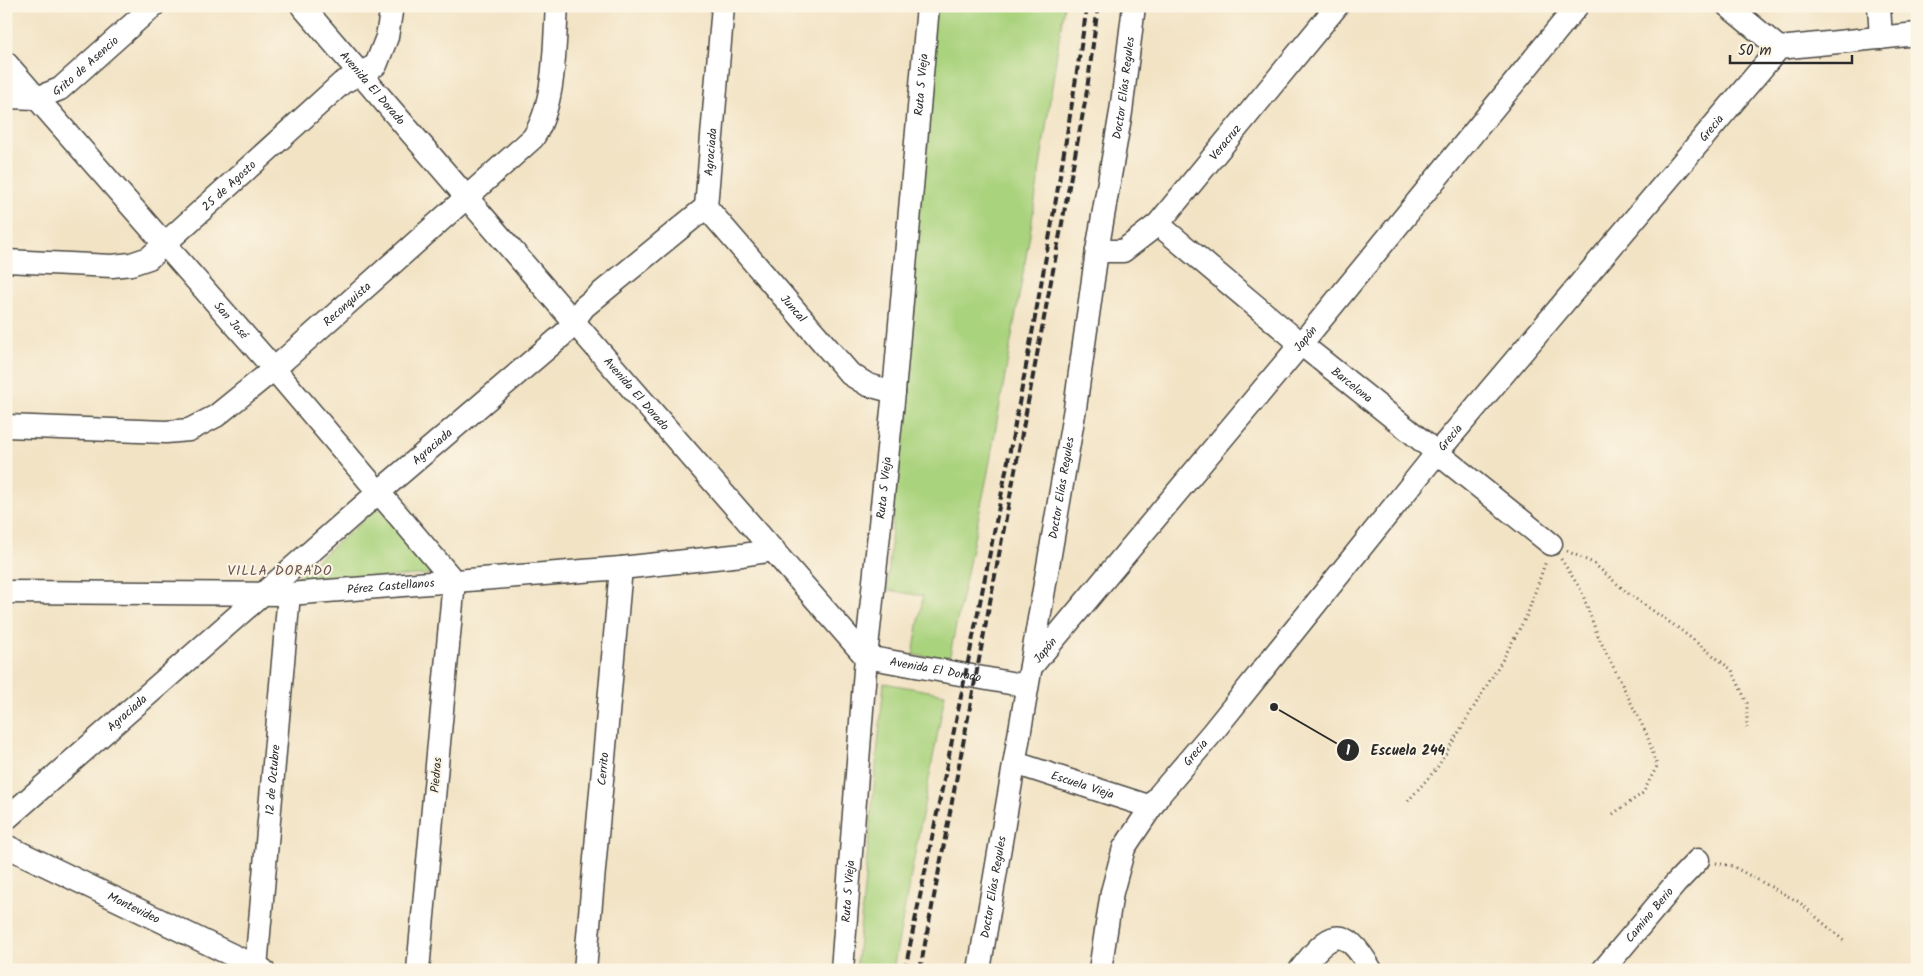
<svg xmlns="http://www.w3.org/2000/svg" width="1923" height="976" font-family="Kalam,sans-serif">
  <rect width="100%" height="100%" fill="#fcf5e5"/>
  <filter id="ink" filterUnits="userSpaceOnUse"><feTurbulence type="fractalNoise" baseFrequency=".02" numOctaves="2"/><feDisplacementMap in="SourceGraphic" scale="10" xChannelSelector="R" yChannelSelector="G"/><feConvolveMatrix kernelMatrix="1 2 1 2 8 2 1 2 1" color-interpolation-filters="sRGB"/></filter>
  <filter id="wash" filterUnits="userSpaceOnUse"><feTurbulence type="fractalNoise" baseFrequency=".0096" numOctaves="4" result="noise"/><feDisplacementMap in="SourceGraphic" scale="20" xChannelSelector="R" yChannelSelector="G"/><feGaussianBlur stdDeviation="1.12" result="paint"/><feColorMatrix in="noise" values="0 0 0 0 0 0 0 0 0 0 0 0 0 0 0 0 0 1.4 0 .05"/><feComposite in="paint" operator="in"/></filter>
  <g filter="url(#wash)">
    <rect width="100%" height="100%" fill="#f2e3c5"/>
    <!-- green -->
    <path fill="#aad37e" stroke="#6a7f54" d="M934,6H1064L1030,234L988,472L949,659L913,655L923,596L887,590Z
      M383,509L433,568L432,574L294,584L293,580L376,510Z
      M884,683L945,694L893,970H856Z"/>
  </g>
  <g filter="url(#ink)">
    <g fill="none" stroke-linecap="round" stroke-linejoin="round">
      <defs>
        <g id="minor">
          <path id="s1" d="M302,6L573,321L866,657L1027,686"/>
          <path d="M1728,6L1779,48"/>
          <path d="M1879,6L1881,38"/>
          <path id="s2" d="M6,63L274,369L454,581L418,970"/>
          <path id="s3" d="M6,97L37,98L60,89L153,6"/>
          <path id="s4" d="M706,207L850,374L868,385L894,392"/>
          <path id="s5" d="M1158,224L1301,344L1551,544"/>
          <path id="s6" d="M1097,251H1123L1158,224L1337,6"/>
          <path id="s7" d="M6,261L112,266L131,264L149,258L342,83L376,65L387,37L392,6"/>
          <path id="s8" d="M6,426L166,432L189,430L216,416L274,369L533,138C556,103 554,47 557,6"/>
          <path id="s9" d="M6,592L289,594L621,568L742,555L774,550"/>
          <path id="s10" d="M1031,667L1301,344L1577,6"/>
          <path id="s11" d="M1015,763L1151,807"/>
          <path id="s12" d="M6,819L380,491L565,333L584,307L706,207L723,6"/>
          <path id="s13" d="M6,846L263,970"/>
          <path id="s14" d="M256,967L289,594"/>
          <path id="s15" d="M585,970L621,568"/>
          <path id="s16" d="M842,970L866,657L894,392L928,6"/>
          <path id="s17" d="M979,970L1075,408L1097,251L1121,112L1134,6"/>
          <path id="s18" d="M1100,970L1112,892L1124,848L1160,794L1212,733L1436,454L1779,48L1917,34"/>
          <path d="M1300,970C1329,933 1343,921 1371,970"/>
          <path id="s19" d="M1603,970L1676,883L1698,860"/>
        </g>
      </defs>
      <!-- minor casing -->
      <use href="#minor" stroke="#494742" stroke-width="25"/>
      <!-- path -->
      <path stroke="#494742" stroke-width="3" stroke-dasharray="1 4" stroke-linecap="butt" d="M1567,551L1593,563L1630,595L1678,628L1732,670L1747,703V728
        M1561,559L1581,590L1597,634L1647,735L1657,766L1643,793L1610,816
        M1408,801L1437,768L1503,659L1527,615L1546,561
        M1716,863L1732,866L1799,902L1844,941"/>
      <!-- minor -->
      <use href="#minor" stroke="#fff" stroke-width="22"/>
      <!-- rail -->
      <path stroke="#2b2b2b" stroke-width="4" stroke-dasharray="8 4" stroke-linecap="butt" d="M905,970C970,650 1039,330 1087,6
        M920,970L1086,97L1098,6"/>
    </g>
  </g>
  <g text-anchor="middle" stroke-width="4" stroke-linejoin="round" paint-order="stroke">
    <!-- street labels -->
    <g font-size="12" fill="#2b2b2b" stroke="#fcf5e5">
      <text dy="4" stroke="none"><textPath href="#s3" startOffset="90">Grito de Asencio</textPath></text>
      <text dy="4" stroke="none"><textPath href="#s16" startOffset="889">Ruta 5 Vieja</textPath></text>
      <text dy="4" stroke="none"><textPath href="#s1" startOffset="108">Avenida El Dorado</textPath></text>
      <text dy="4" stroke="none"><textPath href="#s17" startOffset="894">Doctor Elías Regules</textPath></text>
      <text dy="4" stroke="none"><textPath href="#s18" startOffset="1054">Grecia</textPath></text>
      <text dy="4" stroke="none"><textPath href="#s6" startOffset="176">Veracruz</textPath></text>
      <text dy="4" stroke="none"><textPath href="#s12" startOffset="986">Agraciada</textPath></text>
      <text dy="4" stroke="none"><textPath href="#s7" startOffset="252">25 de Agosto</textPath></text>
      <text dy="4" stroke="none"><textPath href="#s8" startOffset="386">Reconquista</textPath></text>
      <text dy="4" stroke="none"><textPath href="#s4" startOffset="134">Juncal</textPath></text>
      <text dy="4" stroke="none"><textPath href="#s2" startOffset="342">San José</textPath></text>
      <text dy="4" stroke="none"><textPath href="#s10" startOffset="428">Japón</textPath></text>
      <text dy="4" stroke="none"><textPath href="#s5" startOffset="252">Barcelona</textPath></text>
      <text dy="4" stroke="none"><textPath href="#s1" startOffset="512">Avenida El Dorado</textPath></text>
      <text dy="4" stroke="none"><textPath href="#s18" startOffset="649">Grecia</textPath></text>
      <text dy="4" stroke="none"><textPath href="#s12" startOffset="566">Agraciada</textPath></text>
      <text dy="4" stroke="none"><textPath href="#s16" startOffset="484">Ruta 5 Vieja</textPath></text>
      <text dy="4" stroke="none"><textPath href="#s17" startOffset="489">Doctor Elías Regules</textPath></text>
      <text dy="4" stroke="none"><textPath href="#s9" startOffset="385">Pérez Castellanos</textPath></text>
      <text dy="4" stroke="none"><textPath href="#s10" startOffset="22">Japón</textPath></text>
      <text dy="4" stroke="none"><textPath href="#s1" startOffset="932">Avenida El Dorado</textPath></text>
      <text dy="4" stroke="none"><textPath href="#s12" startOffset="161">Agraciada</textPath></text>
      <text dy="4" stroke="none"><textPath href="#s18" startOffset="244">Grecia</textPath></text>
      <text dy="4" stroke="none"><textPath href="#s15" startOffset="202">Cerrito</textPath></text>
      <text transform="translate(436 775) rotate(-85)" y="4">Piedras</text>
      <text dy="4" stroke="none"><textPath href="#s14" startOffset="188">12 de Octubre</textPath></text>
      <text dy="4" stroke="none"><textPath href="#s11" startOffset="71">Escuela Vieja</textPath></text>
      <text dy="4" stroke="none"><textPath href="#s17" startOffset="84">Doctor Elías Regules</textPath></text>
      <text dy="4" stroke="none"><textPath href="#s16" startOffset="79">Ruta 5 Vieja</textPath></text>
      <text dy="4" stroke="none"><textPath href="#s13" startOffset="142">Montevideo</textPath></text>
      <text dy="4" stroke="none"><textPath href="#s19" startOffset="72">Camino Berio</textPath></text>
    </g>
    <!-- neighbourhood labels -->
    <g font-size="14" letter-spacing="1" fill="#695554" stroke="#fcf5e5">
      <text x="280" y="575">VILLA DORADO</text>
    </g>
  </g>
  <!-- callouts -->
  <path fill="none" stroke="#2b2b2b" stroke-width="2" d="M1274 707L1348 750"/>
  <g fill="#2b2b2b" stroke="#fcf5e5" stroke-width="2">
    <circle cx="1274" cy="707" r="5"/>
    <circle cx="1348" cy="750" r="12"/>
  </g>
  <g font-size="15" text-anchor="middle" font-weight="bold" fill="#fff">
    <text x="1348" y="755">1</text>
  </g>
  <g font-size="14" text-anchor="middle" font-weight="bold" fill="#2b2b2b" stroke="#fcf5e5" stroke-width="4" stroke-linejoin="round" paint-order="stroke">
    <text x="1408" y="755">Escuela 244</text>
  </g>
  <!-- margin -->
  <rect width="1923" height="976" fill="none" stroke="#fcf5e5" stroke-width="25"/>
  <!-- scale -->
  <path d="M1730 55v8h122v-8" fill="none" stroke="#2b2b2b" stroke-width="2.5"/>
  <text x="1738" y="55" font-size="15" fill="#2b2b2b" stroke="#fcf5e5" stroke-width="4" paint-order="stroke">50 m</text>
</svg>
